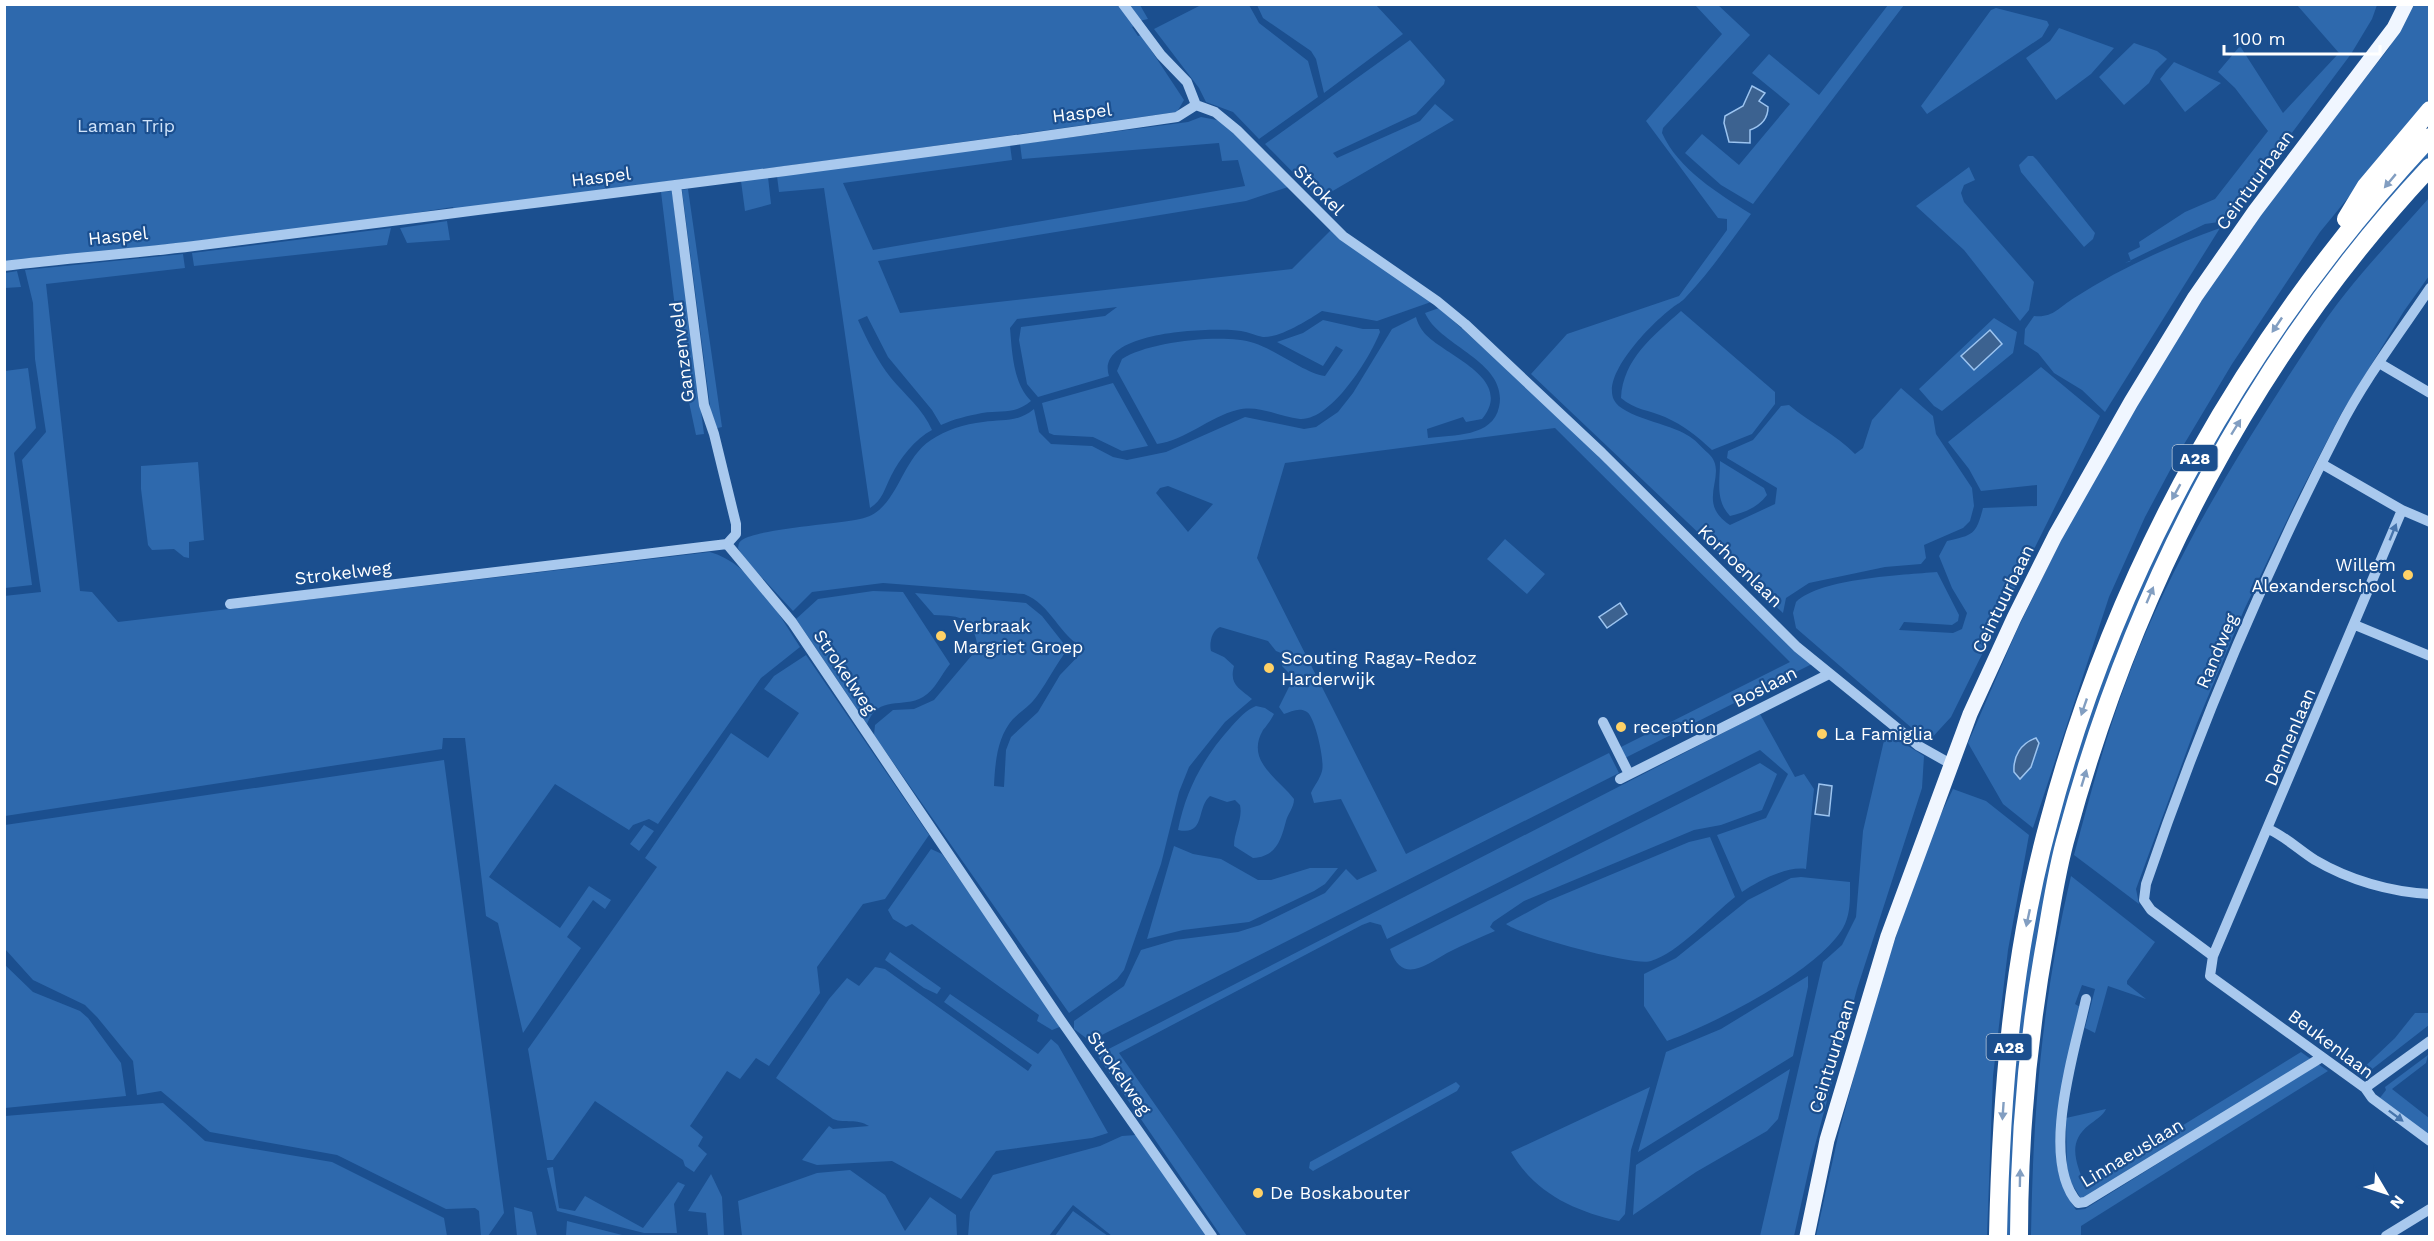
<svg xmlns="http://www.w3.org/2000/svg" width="2434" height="1241" font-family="'Work Sans',sans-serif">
  <rect width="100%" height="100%" fill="#1b4f8f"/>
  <!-- green -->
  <path fill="#2e69ad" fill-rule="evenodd" d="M4,5H1120L1136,25L1132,27L1138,36L1141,35L1184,100L1177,112L862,156L454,209L453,207L337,225L5,263Z
    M1130,5H1140L1148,19L1139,21Z
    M1201,5H1249L1259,23L1308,61L1318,97L1259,139L1233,112L1206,102L1199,88L1154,29Z
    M1257,5H1376L1403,34L1324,93L1316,59L1311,51L1263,18Z
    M1695,5H1718L1750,35L1663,128L1662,133C1678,169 1719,194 1751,214C1730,242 1710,272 1686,297C1682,302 1677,304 1672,308C1653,322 1601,374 1614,400C1622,417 1671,424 1687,435C1695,439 1701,447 1708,453C1731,474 1693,501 1730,525L1775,504L1777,488L1727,458L1728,451L1753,440L1781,406L1789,405C1810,423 1836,434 1855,454L1863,448L1872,420L1901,388L1933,416L1936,434L1972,488L1974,506L1970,521L1963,528L1924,545L1926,558L1921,564L1885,567L1809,583L1786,598L1783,613L1531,374L1567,334L1679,296L1727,230V219L1718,218L1646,121L1722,34Z
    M1888,5H1904L1753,204L1721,185L1685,153L1702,134L1739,165L1790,104L1752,73L1769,54L1819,95Z
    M2297,5H2377L2372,19L2351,54L2226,221L2205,224L2125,263L2131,261L2128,253L2140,247L2139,242L2185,212L2215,199L2268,131L2235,88L2218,72L2240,46L2283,113L2339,53Z
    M2411,5H2429V99L2320,232L2232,364L2183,446L2145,517L2109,597L2033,828L2003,804L1968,743L2017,630L2077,507L2111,447L2198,305L2273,196L2389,48ZM2036,738L2037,749L2031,767L2014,764C2017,753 2025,741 2036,738Z
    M1996,8L2047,21L2049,25L2042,37L1927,114L1921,106L1991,10Z
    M2059,28L2114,48L2091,74L2056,100L2026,58L2050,41Z
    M1410,40L1445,80L1444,84L1416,114L1333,153L1337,158L1420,121L1435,104L1454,120L1319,199L1265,144Z
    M2134,43L2157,51L2167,59L2156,70L2149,83L2124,105L2099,77Z
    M2174,62L2221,83L2185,112L2160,79Z
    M1201,117L1222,121L1288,187L1246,201L878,261L900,313L1292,269L1331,230L1431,302L1377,321L1322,311C1308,320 1280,338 1263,337C1256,336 1249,332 1241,331C1215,327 1094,330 1109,376L1038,397L1027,384L1019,340L1021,327L1105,316L1117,307L1017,319L1010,328C1012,351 1013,384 1031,401C1014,415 1002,410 982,413C967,416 954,419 941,425L932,410L888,357L867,316L858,320C867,340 877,360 891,378C905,395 923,409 932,430C915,439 900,458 891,476C885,488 882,501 870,508L824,188L779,192L777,176L1010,145L1012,160L843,183L873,250L1245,186L1238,160L1222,161L1219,143L1022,159L1020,144L1188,122Z
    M2429,148V157L2395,196L2202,475L2062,835L2013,1236H2005L2015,1039L2027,952L2064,786L2134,593L2221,423L2331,263Z
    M2028,156H2033L2037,160L2095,233L2093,239L2084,247L2021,172L2019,165Z
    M1969,167L1975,180L1964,185L1961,193L1964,202L2034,282L2029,310L2020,321L1964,250L1916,206Z
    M768,177L771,204L745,211L741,181Z
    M688,189L722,427L713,429L682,190Z
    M672,191L704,434L696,435L683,374L661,192Z
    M2429,198V276L2404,311L2341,414L2299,495L2244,610L2197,723L2136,889L2139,904L2074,855C2090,795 2106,735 2128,677C2173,556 2245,442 2316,334C2348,285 2390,242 2429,198Z
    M447,221L450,240L407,243L400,228Z
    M391,228L387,245L194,266L192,253Z
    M2220,228L2105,412L2082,390L2054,373L2038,353L2024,344L2025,329L2034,316C2053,318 2058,308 2074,298C2119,269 2169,246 2220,228Z
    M183,254L185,268L46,284L80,591L92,592L118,622L710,552C752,564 777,612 800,647L761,678L658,824L649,819L633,825L629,830L555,784L489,877L560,928L589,886L611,900L605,909L593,900L567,937L581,948L523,1033L498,923L486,916L465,738H443L442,749L5,816L4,596L41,592L22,460L46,432L35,359L33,303L25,270Z
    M17,271L21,287L5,288V273Z
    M1439,308L1554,411L1812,664L1625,758L1619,748L1790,662L1555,428L1285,463L1257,558L1406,854L1609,753L1619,773L1090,1041L1074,1029V1021L1124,986L1141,950L1175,940L1238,932L1260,925L1325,893L1346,869L1357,880L1377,871L1341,799L1314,803L1311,793C1314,786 1320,779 1322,771C1325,761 1315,717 1307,712C1299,707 1291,712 1284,714L1279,707L1289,687V673L1282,666L1286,655L1276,651L1268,641L1220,627C1212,630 1209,643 1211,651L1224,657L1234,666C1229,685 1239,688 1252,699L1225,722L1189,767L1179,792L1161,864L1124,970L1117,979L1069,1013L874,735L875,725L893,710L914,709L934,700L978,648C973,617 962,616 934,615L915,593L1026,603L1042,616L1068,649C1056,664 1048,681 1037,696C1030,706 1021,711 1013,719C997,737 995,764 994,786L1004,787L1006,750L1011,737L1038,712L1060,675L1085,649C1060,637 1051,604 1024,594L883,583L812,592L793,611L744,558L738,548C739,544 738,543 742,540C757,529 837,524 860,519C898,512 899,461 931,440C946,430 964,424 983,422C1003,419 1017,423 1034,409L1039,432L1051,444L1092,446L1113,457L1127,460L1166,452L1245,417L1304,429L1316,427L1338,412L1353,393L1392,329L1416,317C1417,321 1419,326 1422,330C1438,354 1517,376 1482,419L1466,422L1463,417L1427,429L1428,438C1453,435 1493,437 1499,407C1509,362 1439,346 1425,313ZM1168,486L1213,504L1188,532L1156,493L1160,488Z
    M1681,311L1775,392V404L1752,434L1712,450C1697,436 1683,425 1665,417C1649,410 1635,410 1621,398C1623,359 1653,336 1681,311Z
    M1994,318L2017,332L2013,353L1942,411L1934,406L1919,389Z
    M1323,320L1363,329H1379L1380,332C1370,358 1331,421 1300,419C1279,417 1259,404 1237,410C1209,417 1186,440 1157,444L1117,371L1122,359C1148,342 1223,333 1254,343C1276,350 1305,373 1325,376L1343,350L1336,346L1323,366L1277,342L1303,333Z
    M2041,367L2100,416L1951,717L1928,742L1796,628L1793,613L1796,602C1821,578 1903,575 1937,572L1959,615L1958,621L1952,625L1904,622L1899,630L1953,633L1962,629L1967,613L1952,588L1939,556L1947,541C1973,535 1976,535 1983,508L2037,506V485L1981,491L1969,469L1948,442Z
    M28,368L36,428L14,453L32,585L5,588V371Z
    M1113,383L1148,446L1122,451L1093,437L1054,435L1049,433L1042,403Z
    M1720,461L1764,488L1767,495C1758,507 1744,513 1730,516C1715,500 1720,482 1720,461Z
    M198,462L204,540L189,542V558L184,557L174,549L152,550L148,545L141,489V466Z
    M1505,539L1545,574L1527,594L1487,559Z
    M873,591L903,592L950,664C941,675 935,690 923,697C902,709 879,694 867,724L796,619L818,599Z
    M806,655L929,835L885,899L863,904L817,967L820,993L769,1066L756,1058L740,1079L727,1071L690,1126L703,1137L698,1146L707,1154L694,1172L685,1166L683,1160L595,1101L553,1160H547L528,1049L657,867L645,858L731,733L768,758L799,713L764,689L774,676Z
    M1256,706L1265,708L1274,714C1271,720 1267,725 1263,730C1245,761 1278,778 1294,799C1294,808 1288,813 1286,821C1281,840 1276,857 1253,858L1234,846C1234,831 1243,819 1240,805L1235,800L1227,802L1210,796C1196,808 1206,836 1178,830C1186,789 1204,757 1231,727C1238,719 1246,710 1256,706Z
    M1760,714L1795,777L1804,774L1814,789L1806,869C1786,866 1758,881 1742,892L1717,835L1766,818L1788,774L1760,750L1387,939L1381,925L1370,922L1362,925L1119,1053L1247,1236H1221L1097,1055Z
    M1886,732L1924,756L1922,788L1857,989L1810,1164L1794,1236H1760L1823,962L1842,945L1856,917L1863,831Z
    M444,760L504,1213L488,1236H481L479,1211L475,1208L446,1209L337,1155L210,1132L161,1091L137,1095L133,1061L97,1017L85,1005L33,980L5,949V825Z
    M1760,763L1777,774L1762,810L1721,825L1694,830L1524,901L1493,922L1490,927L1495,931C1479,938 1462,945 1447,953C1426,965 1402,985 1390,949Z
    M1953,789L1986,801L2029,835L2008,950L1993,1076L1987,1236H1816L1839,1132L1875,999L1928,841Z
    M644,825L654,831L639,851L630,844Z
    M1710,837L1735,897C1711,916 1679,952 1651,961C1636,967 1520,935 1506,924L1548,901L1689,842Z
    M1174,846L1193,854L1221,859L1258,880H1271L1310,868H1338L1325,884L1314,891L1249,922L1183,930L1147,939Z
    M931,849L942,854L1062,1026L1052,1030L1037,1021L1039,1015L912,924L906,927L893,919L888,910Z
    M2071,876L2155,942L2127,981V984L2146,999L2108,986L2095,1033L2085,1028L2095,989L2082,985L2075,1004L2082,1008L2056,1134C2055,1167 2058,1181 2076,1210L2085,1209L2318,1064L2328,1071L2081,1226V1236H2031C2033,1111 2042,999 2071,876Z
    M1801,877L1850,882C1850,897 1851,914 1843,928C1818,971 1714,1024 1667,1041L1644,1006V974L1676,958L1748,900L1791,878Z
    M890,952L941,988L937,994L924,988L885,960Z
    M4,964L33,992L80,1011L88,1018L121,1063L126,1096L5,1108Z
    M875,967L885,969L1028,1071L1032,1065L944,1002L950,994L1038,1054L1051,1039L1058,1045L1108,1133L1092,1138L996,1151L961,1199L892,1161L817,1165L802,1160L829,1126L833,1129L869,1126C856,1118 846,1124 833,1119L776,1078L829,999L847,978L859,986Z
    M1808,976V987L1793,1056L1638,1152L1666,1052L1721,1029Z
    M2415,1013H2429V1025L2362,1077L2357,1074L2395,1038Z
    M2301,1052L2312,1060L2082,1200L2067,1176L2066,1118L2106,1109C2103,1116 2095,1120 2089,1125C2066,1143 2077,1164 2085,1186Z
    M2428,1055L2426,1063L2392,1089L2429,1118V1137L2379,1099L2386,1090L2385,1087Z
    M1790,1069L1778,1119L1767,1131L1696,1172L1633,1215L1636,1165Z
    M1456,1082L1460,1086L1457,1091L1313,1171L1309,1168L1310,1162Z
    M1650,1087L1631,1150L1625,1214L1619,1221C1574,1211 1535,1193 1511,1152Z
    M163,1103L205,1141L332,1162L444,1218L447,1236H5V1116Z
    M1136,1135L1208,1236H1112L1073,1205L1049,1236H968L970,1212L993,1175L1100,1146L1122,1136Z
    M553,1167L559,1208L575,1211L585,1196L643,1228L678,1182L685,1185L674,1204L677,1233H644L557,1211L547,1168Z
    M850,1170L885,1195L905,1231L930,1197L956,1215L957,1236H742L738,1201L817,1173Z
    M711,1174L722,1197L724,1236H708L706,1213L688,1211Z
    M514,1207L532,1212L537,1236H517Z
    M1073,1211L1108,1236H1055Z
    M567,1221L626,1236H566Z"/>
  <!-- water -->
  <path fill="#3c6290" stroke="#9cc4f0" stroke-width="1.5" d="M1752,86L1765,93L1759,101L1768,107C1768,118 1761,126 1750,130V143L1729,142L1724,123L1725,116L1743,106Z
    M1990,330L2002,344L1974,370L1961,356Z
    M1620,603L1627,614L1607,628L1599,617Z
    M2036,738L2039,743L2031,767L2020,779L2014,772C2013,756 2021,743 2036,738Z
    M1819,784L1832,786L1829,816L1815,814Z"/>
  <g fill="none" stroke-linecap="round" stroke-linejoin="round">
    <!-- minor -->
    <path stroke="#a9c9ee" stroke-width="10" d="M1123,4L1161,55L1187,82L1196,105L1215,112L1237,130L1343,236L1437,301L1465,324L1602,453L1797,647L1919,746L1951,764
      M676,185L704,405L714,434L736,524V534L727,544
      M4,266C67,258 131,254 194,246C522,204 850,165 1177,117L1196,105
      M2379,363L2430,393
      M2322,464L2402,510L2430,522
      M2402,510L2213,956L2210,976L2365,1088L2372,1098L2430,1141
      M230,604L727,544L792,622L1060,1019L1212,1236
      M2355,625L2430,656
      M1603,722L1629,774
      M1620,779L1829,674
      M2268,829C2285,836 2299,850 2315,860C2349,880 2390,892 2430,894
      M2213,956L2151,910L2144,900L2146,884C2199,728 2263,576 2339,429C2364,380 2399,334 2430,288
      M2086,999C2075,1050 2039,1160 2078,1203L2085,1202L2322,1057
      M2365,1088L2430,1041
      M2386,1236L2430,1209"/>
    <!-- major -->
    <path stroke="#f0f6ff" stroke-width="15" d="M1807,1236L1827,1140L1888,936L1970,714L2014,618L2055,536L2131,402L2195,297L2255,211L2394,28L2406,4"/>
    <!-- highway -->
    <path stroke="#fff" stroke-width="18" d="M2346,219L2366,186L2430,110
      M1998,1236C2001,1097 2012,956 2049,821C2117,564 2249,331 2430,137
      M2019,1236C2019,1135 2028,1037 2046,938C2052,903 2057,868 2067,834C2134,587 2254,355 2430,167"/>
  </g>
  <!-- one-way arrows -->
  <defs><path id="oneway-solid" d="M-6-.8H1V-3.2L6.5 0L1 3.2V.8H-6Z" transform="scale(1.5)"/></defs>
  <g fill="#829ec1">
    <use href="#oneway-solid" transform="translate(2390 181) rotate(130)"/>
    <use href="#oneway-solid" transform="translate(2277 325) rotate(124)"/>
    <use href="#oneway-solid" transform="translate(2236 427) rotate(-58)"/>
    <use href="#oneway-solid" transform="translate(2176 492) rotate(119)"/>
    <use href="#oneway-solid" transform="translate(2150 595) rotate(-67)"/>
    <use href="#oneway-solid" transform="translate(2084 707) rotate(109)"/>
    <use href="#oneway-solid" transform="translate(2084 778) rotate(-73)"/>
    <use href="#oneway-solid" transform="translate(2028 918) rotate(102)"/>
    <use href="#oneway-solid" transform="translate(2003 1111) rotate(94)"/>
    <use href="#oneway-solid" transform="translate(2020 1178) rotate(-89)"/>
  </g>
  <g fill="#4674ac">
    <use href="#oneway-solid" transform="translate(2393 532) rotate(-68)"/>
    <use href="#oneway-solid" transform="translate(2396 1116) rotate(37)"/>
  </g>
  <!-- markers -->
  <g fill="#ffd166" stroke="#1b4f8f" stroke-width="2">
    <circle cx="2408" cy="575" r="6"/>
    <circle cx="941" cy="636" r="6"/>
    <circle cx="1269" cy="668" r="6"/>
    <circle cx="1621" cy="727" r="6"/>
    <circle cx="1822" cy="734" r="6"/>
    <circle cx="1258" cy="1193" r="6"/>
  </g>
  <g text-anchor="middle" stroke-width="4.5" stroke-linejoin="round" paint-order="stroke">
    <!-- shield labels -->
    <g fill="#1b4f8f" stroke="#bbcadd" stroke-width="1.5">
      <rect x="2172.5" y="445" width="45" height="26" rx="4.5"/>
      <rect x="1986.5" y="1034" width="45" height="26" rx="4.5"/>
    </g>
    <g font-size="16" font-weight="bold" fill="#fff">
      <text x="2195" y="464">A28</text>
      <text x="2009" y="1053">A28</text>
    </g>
    <!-- street labels -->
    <g font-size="18" fill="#fff" stroke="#1b4f8f">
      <text transform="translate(1082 113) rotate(-7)" y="6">Haspel</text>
      <text transform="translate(601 177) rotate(-7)" y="6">Haspel</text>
      <text transform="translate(2255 180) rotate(-54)" y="6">Ceintuurbaan</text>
      <text transform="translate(1319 190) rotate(45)" y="6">Strokel</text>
      <text transform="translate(118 236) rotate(-6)" y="6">Haspel</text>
      <text transform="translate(682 352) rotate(-97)" y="6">Ganzenveld</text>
      <text transform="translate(1740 566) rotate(44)" y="6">Korhoenlaan</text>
      <text transform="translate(343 573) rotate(-7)" y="6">Strokelweg</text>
      <text transform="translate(2003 599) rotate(-64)" y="6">Ceintuurbaan</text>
      <text transform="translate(2217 651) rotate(-67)" y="6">Randweg</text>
      <text transform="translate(845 672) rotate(56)" y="6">Strokelweg</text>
      <text transform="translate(1765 687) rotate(-27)" y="6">Boslaan</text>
      <text transform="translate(2290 737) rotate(-67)" y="6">Dennenlaan</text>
      <text transform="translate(2331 1044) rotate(37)" y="6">Beukenlaan</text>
      <text transform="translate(1832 1056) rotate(-73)" y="6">Ceintuurbaan</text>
      <text transform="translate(1119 1073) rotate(55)" y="6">Strokelweg</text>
      <text transform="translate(2132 1153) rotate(-31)" y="6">Linnaeuslaan</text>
    </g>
    <!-- park labels -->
    <g font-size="18" fill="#cfe3fa" stroke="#1b4f8f">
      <text x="126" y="132">Laman Trip</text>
    </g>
    <!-- poi labels -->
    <g font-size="18" fill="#fff" stroke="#1b4f8f" text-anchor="start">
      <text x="2396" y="571" text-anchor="end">Willem<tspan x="2396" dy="21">Alexanderschool</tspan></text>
      <text x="953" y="632">Verbraak<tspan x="953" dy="21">Margriet Groep</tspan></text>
      <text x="1281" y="664">Scouting Ragay-Redoz<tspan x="1281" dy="21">Harderwijk</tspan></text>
      <text x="1633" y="733">reception</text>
      <text x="1834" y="740">La Famiglia</text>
      <text x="1270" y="1199">De Boskabouter</text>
    </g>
  </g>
  <!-- border -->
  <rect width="2434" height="1241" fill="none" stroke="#ffffff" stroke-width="12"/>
  <!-- north arrow -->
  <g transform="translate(2386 1193) rotate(129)" stroke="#1b4f8f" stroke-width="4.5" paint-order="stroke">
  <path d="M0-4.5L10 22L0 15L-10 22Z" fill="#ffffff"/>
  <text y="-9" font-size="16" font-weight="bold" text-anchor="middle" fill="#ffffff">N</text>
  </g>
  <!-- scale -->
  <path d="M2224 45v9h156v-9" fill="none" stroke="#ffffff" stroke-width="3"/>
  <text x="2233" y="45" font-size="18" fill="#ffffff" stroke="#1b4f8f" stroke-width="4.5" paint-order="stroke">100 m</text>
</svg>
